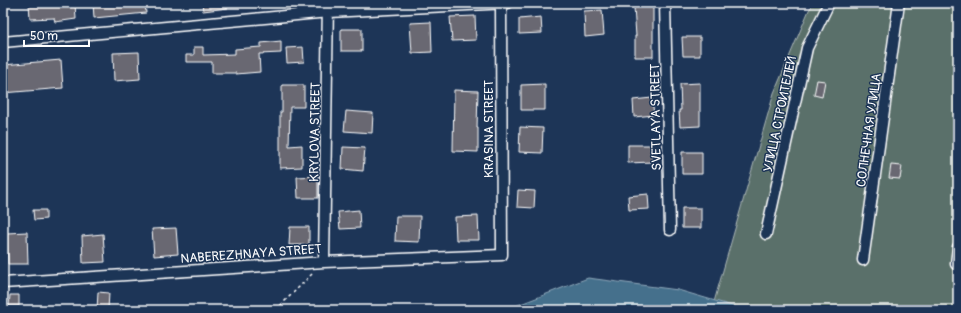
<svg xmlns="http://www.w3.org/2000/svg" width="961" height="313" font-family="Pangolin,sans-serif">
  <rect width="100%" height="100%" fill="#1d3557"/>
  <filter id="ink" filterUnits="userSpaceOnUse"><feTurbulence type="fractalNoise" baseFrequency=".025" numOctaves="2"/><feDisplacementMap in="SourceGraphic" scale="8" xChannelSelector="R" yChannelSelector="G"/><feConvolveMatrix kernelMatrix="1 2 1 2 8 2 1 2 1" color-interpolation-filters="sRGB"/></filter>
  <g filter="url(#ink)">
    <!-- green -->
    <path fill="#5a6f6b" stroke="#acb7b5" d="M814,3H958V310H734L714,302L774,93L809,10Z"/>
    <!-- water -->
    <path fill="#456f8c" stroke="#8fa9ba" d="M588,278L678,290L746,310H505Z"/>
    <!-- building -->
    <path fill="#696872" stroke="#fff" d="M29,3H75L76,19L55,22L54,18L30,19Z
      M93,3H145L146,13L94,18Z
      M202,3H228V8L203,11Z
      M653,6V57H635V36H636L634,7Z
      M602,10L604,35L585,37L584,11Z
      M475,16L476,40L452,41L450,17Z
      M541,17L542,33L519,34V19Z
      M431,22L432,52L412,53L410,23Z
      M341,29H362V51H341Z
      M682,37H700V56H683Z
      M281,41V53L259,54L260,72L236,74V73H212V62H186V55H194V47H203V55L235,54V49L261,47V43Z
      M303,47L304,62L287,63L286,48Z
      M139,52L140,79L114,81L113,53Z
      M61,60L63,88L3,93V65Z
      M817,80L825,81L822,97L814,95Z
      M700,83V126L680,127L679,110H681L680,84Z
      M545,84V110H521V85Z
      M282,85H304V107H290L289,146L302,145V167L280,168V112H282Z
      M454,90L478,91L477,128H478V152L453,151Z
      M652,98L654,115L634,117L633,100Z
      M346,111L373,113L372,133L344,131Z
      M520,127L543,128L542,153L519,152Z
      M628,145H651L652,162L628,163Z
      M343,147L365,148L363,171L342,169Z
      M682,152H702V174H682Z
      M891,165L902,166L900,179L889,178Z
      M318,176V198H298L297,177Z
      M518,190L535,191L534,208L517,207Z
      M648,194L649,209L629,210L628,196Z
      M682,208H701V228H682Z
      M33,210H46V219L34,220Z
      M359,210L360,228L340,229L338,212Z
      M396,216H420L419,242L395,241Z
      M478,216L479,240H456L455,217Z
      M290,227H309V245H289Z
      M176,228L178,254L154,256L152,229Z
      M27,232L28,264H8L7,233Z
      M103,234L105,262L83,263L82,236Z
      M98,292L109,293L108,310H97Z
      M10,295H19V306H9Z"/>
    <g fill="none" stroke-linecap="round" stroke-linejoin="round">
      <defs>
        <path id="minor" d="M665,3L670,230
          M3,42L329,12L508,3
          M766,234L807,48L829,3
          M863,260L899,3
          M324,262L328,3
          M956,264L958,247
          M3,283L324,262L502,255L501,3"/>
      </defs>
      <!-- minor casing -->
      <use href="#minor" stroke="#fff" stroke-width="13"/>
      <!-- path -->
      <path stroke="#fff" stroke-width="1.5" stroke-dasharray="3 3" stroke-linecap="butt" d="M276,310L313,273"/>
      <!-- minor -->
      <use href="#minor" stroke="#1d3557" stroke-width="10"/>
    </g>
  </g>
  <g text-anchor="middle" stroke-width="3" stroke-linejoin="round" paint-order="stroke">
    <!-- street labels -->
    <g font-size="13" fill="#fff" stroke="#1d3557">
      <text transform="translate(779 114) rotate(-78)" y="5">УЛИЦА СТРОИТЕЛЕЙ</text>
      <text transform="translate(655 117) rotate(-91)" y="5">SVETLAYA STREET</text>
      <text transform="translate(488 129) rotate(-90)" y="5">KRASINA STREET</text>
      <text transform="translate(868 130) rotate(-82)" y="5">СОЛНЕЧНАЯ УЛИЦА</text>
      <text transform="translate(314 132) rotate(-89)" y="5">KRYLOVA STREET</text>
      <text transform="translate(251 253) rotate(-4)" y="5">NABEREZHNAYA STREET</text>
    </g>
  </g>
  <!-- margin -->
  <rect width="961" height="313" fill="none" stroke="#1d3557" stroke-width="16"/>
  <rect x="8" y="8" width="945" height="297" fill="none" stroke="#fff" stroke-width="1.5" filter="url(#ink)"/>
  <!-- scale -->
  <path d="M24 40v6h65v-6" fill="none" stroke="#ffffff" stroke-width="2"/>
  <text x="30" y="40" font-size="12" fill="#ffffff" stroke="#1d3557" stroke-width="3" paint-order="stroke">50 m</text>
</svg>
